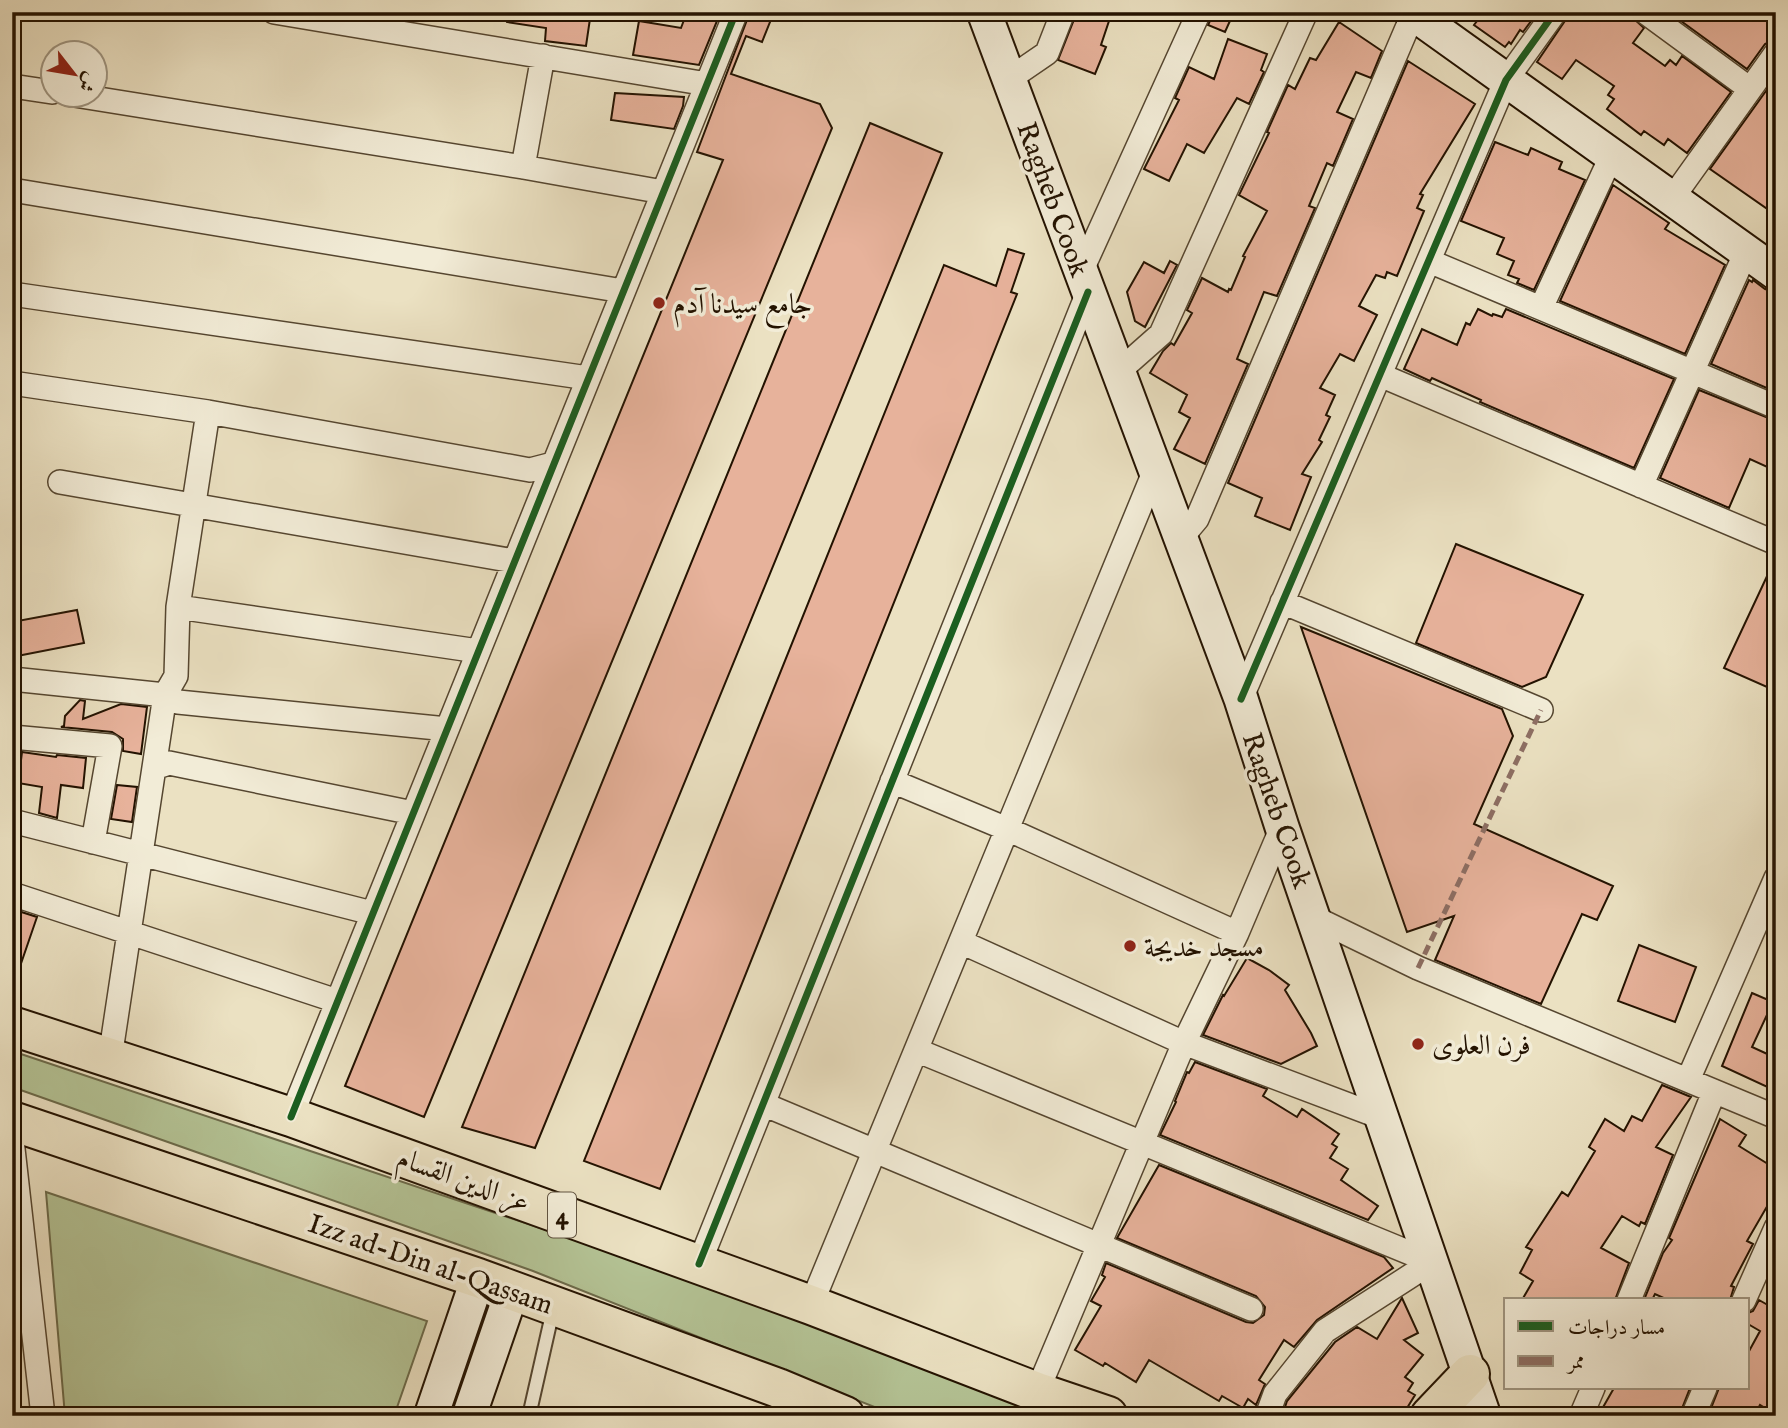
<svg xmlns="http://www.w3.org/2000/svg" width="1788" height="1428" font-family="'IM FELL English',Amiri,serif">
  <rect width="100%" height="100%" fill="#ebe1c2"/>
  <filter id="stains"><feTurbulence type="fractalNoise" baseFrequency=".00286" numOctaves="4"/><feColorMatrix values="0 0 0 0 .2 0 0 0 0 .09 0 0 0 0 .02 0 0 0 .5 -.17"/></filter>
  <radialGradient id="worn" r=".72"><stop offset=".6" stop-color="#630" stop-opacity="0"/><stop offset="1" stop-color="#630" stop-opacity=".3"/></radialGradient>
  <!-- green -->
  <path fill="#b4c395" stroke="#6c6a4a" stroke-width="2" d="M12,1051L695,1280L1057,1416H897L533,1271L12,1087Z
    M46,1192L427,1321L394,1416H65Z"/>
  <!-- building -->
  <path fill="#e7b29b" stroke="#231200" stroke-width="2" d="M508,12H591L586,46L545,41L546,28L507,22Z
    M687,12H697L717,21L699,65L633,55L639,21L681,28Z
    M750,12H774L762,42L746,36L731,74L820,104L832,128L424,1117L345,1086L723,160L697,152Z
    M1077,12H1112L1101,45L1106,47L1095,74L1058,60Z
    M1214,12H1234L1225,32L1208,25Z
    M1484,12H1536L1537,13L1523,32L1520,30L1511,44L1509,42L1505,47L1474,25Z
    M1571,12H1631L1633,18L1644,28L1633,43L1665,66L1670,60L1676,65L1682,56L1731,92L1687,153L1668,139L1664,145L1644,131L1641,135L1607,109L1614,99L1608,95L1614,86L1576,60L1562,79L1537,62Z
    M1687,12H1776V39L1765,44L1747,69L1681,21Z
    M1339,22L1382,51L1371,78L1356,72L1337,112L1353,119L1333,166L1327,163L1309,206L1315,208L1277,296L1264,292L1237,359L1248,364L1205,464L1174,449L1190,418L1179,412L1187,395L1150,373L1163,351L1171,343L1174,345L1192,313L1187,310L1202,278L1228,292L1229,289L1231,290L1245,257L1243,256L1267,211L1239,195L1269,133L1267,132L1288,85L1295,89L1310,58L1316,60Z
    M1228,39L1267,54L1261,70L1264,72L1249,104L1237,98L1204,153L1187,144L1169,181L1144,169L1179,100L1175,98L1189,67L1214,79Z
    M1408,61L1475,104L1420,194L1423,195L1417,208L1424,211L1397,276L1387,272L1385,278L1376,275L1359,306L1377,315L1354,361L1340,354L1320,388L1335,395L1326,415L1330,417L1319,440L1322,442L1302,474L1311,477L1290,530L1255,516L1262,498L1228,483Z
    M1776,77V215L1710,169Z
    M615,93L684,97L683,106L674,129L611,120Z
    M870,123L942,153L535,1148L462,1127Z
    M1495,142L1528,155L1531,148L1562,162L1559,169L1585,180L1534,290L1517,283L1519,279L1508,275L1514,261L1497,254L1504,238L1461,221Z
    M1613,185L1669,223L1665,229L1725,265L1685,354L1560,301Z
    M1008,249L1024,254L1011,292L1017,294L660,1189L584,1161L944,265L996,286Z
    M1170,261L1177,265L1145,327L1135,321L1127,292L1144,262L1164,273Z
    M1749,280L1752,282L1753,280L1765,289L1776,292V392L1711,364Z
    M1478,309L1492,316L1493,314L1502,317L1506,309L1674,379L1634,468L1480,402L1481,400L1432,378L1430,381L1404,369L1422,329L1457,345L1466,323L1470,325Z
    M1699,390L1776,421V471L1750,459L1729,508L1660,478Z
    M1456,544L1583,595L1546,677L1522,687L1416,643Z
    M1776,557V691L1724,668Z
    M77,610L84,643L12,657V622Z
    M1301,627L1502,709L1513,736L1474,824L1613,886L1597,920L1582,914L1541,1004L1435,960L1454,916L1407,932Z
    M80,700L85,701L83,719L121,704L147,707L141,754L123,751V739L112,732L61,727L64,726L65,716Z
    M22,752L56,757L57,755L86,758L83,788L61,785L57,818L39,813L42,787L12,782L15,763L21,760Z
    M117,785L137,787L132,822L111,819Z
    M12,909L37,917L15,981H12Z
    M1639,945L1696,967L1675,1022L1618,1001Z
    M1247,958L1269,970L1289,985L1285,990L1311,1033L1317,1046L1281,1064L1203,1035L1223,995L1224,996Z
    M1752,993L1773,1002L1752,1047L1776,1058V1091L1722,1066Z
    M1195,1062L1267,1089L1263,1096L1297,1117L1302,1109L1339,1134L1332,1144L1337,1147L1330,1158L1348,1169L1341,1180L1378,1206L1368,1220L1160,1135L1176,1102L1175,1101L1187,1072L1189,1073Z
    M1662,1085L1691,1097L1656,1147L1673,1155L1645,1224L1641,1222L1639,1226L1622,1216L1601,1248L1629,1263L1615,1300H1522L1533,1281L1520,1273L1532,1250L1526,1247L1562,1192L1568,1196L1595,1151L1589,1147L1605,1119L1624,1131L1632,1116L1642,1121Z
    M1720,1119L1746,1135L1739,1146L1776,1169V1191L1747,1241L1753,1244L1731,1286L1734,1287L1730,1300H1668L1655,1294L1652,1300H1644L1663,1253L1672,1240L1669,1238Z
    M1159,1165L1384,1257L1393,1268L1317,1320L1294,1347L1284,1340L1259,1380L1265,1384L1256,1405L1248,1399L1243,1408L1222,1396L1219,1401L1149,1360L1136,1382L1105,1363L1103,1366L1075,1350L1101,1306L1091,1301L1105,1277L1102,1275L1106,1263L1246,1322L1253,1323L1264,1315L1265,1307L1256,1296L1117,1238Z
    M1402,1298L1418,1333L1404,1340L1423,1355L1405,1377L1413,1383L1408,1391L1415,1395L1404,1413L1400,1411L1393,1416H1282L1287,1401L1335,1342L1357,1327L1377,1339Z
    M1759,1300L1773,1308L1776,1303V1415L1760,1405L1754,1416H1708L1719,1388H1748V1353L1760,1331L1748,1324V1313L1753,1311Z
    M1614,1388H1690L1679,1416H1598Z"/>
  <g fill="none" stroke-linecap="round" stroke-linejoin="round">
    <defs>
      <path id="lane" d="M529,1416L553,1310"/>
      <path id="street" d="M274,12L707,84
        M1645,12L1750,89
        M1009,79L1047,53L1063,12
        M12,86L52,92
        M68,94L523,167L663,192
        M523,167L543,56
        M12,190L623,291
        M1671,200L1776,53
        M1429,261L1776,407
        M1081,272L1199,12
        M12,294L588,378
        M1541,308L1611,157
        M1118,372L1161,334L1306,12
        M1380,375L1776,543
        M12,383L208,412L530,470L553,464
        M60,482L514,561
        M1641,486L1746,252
        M1181,538L1197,519L1413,14
        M1282,602L1541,710
        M178,607L478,651
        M12,679L165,695L178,702L447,729
        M1241,699L1506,80L1555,12
        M12,737L110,746L93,842
        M154,768L169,763L413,813
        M892,781L1007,829L1237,933
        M12,821L372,913
        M12,894L337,1001
        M1315,918L1418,968L1776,1117
        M961,942L1184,1043L1383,1118
        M916,1050L1432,1262
        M110,1058L165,695L176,676L178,607L208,412
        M1688,1080L1776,878
        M763,1104L1251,1309
        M291,1117L736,12
        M12,1140L43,1416
        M699,1264L1088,292
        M1629,1300L1714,1092
        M1744,1300L1776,1228
        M811,1305L1155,470
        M1037,1392L1184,1043L1237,933L1282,827
        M1267,1416L1275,1394L1325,1331L1432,1262
        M1581,1416L1593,1388
        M1693,1416L1705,1388"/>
      <path id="secondary" d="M984,12L1241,699L1282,827L1484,1416
        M1411,12L1776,273
        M431,1416L478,1278
        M469,1416L512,1291"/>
      <path id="highway" d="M12,1026L291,1117L811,1305L1037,1392L1108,1416
        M12,1121L478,1278L778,1388L845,1416
        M1430,1416L1470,1374"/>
    </defs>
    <!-- lane casing -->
    <use href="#lane" stroke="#554630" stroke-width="16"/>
    <!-- street casing -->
    <use href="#street" stroke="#554630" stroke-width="26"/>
    <!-- secondary casing -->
    <use href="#secondary" stroke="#231200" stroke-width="37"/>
    <!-- highway casing -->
    <use href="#highway" stroke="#231200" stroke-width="42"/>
    <!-- lane -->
    <use href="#lane" stroke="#f2ecd7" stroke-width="12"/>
    <!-- street -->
    <use href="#street" stroke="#f2ecd7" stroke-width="23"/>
    <!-- secondary -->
    <use href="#secondary" stroke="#f2ecd7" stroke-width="33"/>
    <!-- highway -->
    <use href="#highway" stroke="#ebe1c2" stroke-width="38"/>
    <!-- quiet -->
    <path stroke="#8d6e63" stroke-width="5" stroke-dasharray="10 5" stroke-linecap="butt" d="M1418,968L1541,710"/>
    <defs>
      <path id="cycleway" d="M1241,699L1506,80L1555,12
        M291,1117L736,12
        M699,1264L1088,292"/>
    </defs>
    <!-- cycleway casing -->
    <use href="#cycleway" stroke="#f2ecd7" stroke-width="11"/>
    <!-- cycleway -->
    <use href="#cycleway" stroke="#1b5e20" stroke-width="7"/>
  </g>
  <!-- markers -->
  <g fill="#8f2418" stroke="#f2ecd7" stroke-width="2.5">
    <circle cx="659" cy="303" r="7"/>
    <circle cx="1130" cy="946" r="7"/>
    <circle cx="1418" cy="1044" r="7"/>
  </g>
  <g text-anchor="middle" stroke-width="7" stroke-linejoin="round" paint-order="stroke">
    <!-- shield labels -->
    <rect fill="#f2ecd7" stroke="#615340" stroke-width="2" x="548" y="1192.5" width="28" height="45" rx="5"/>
    <g font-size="26" font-weight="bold" fill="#231200">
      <text x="562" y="1224">4</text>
    </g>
    <!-- street labels -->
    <g font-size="28" fill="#231200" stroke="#f2ecd7">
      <text transform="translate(1054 199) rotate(70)" y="10">Ragheb Cook</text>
      <text transform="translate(1278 810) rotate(71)" y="10">Ragheb Cook</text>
      <text transform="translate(464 1179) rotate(20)" y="10">عز الدين القسام</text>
      <text transform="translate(431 1263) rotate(19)" y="10">Izz ad-Din al-Qassam</text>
    </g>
    <!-- poi labels -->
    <g font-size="28" fill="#231200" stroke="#f2ecd7" text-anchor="start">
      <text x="673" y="313">جامع سيدنا آدم</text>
      <text x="1144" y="956">مسجد خديجة</text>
      <text x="1432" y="1054">فرن العلوى</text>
    </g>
  </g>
  <!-- margin -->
  <rect width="1788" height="1428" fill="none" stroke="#ebe1c2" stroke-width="42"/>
  <rect x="14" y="14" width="1760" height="1400" fill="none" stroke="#231200" stroke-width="3.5"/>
  <rect x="21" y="21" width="1746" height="1386" fill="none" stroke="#231200" stroke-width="2"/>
  <!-- legend -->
  <rect x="1504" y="1298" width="245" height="91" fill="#f2ecd7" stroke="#9f9581" stroke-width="2"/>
  <rect x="1518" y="1321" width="35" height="10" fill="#1b5e20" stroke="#9f9581" stroke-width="2"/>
  <text x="1568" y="1334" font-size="21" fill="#231200">مسار دراجات</text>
  <rect x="1518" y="1356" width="35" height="10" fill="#8d6e63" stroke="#9f9581" stroke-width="2"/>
  <text x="1568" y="1368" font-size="21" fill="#231200">ممر</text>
  <!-- north arrow -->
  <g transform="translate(74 74) rotate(121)"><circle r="33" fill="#f2ecd7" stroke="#9f9581" stroke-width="2"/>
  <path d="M0-5L12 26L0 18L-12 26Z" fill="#8f2418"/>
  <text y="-10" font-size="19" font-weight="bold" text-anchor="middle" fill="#231200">ش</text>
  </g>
  <rect width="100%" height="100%" filter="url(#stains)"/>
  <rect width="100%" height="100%" fill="url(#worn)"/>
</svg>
